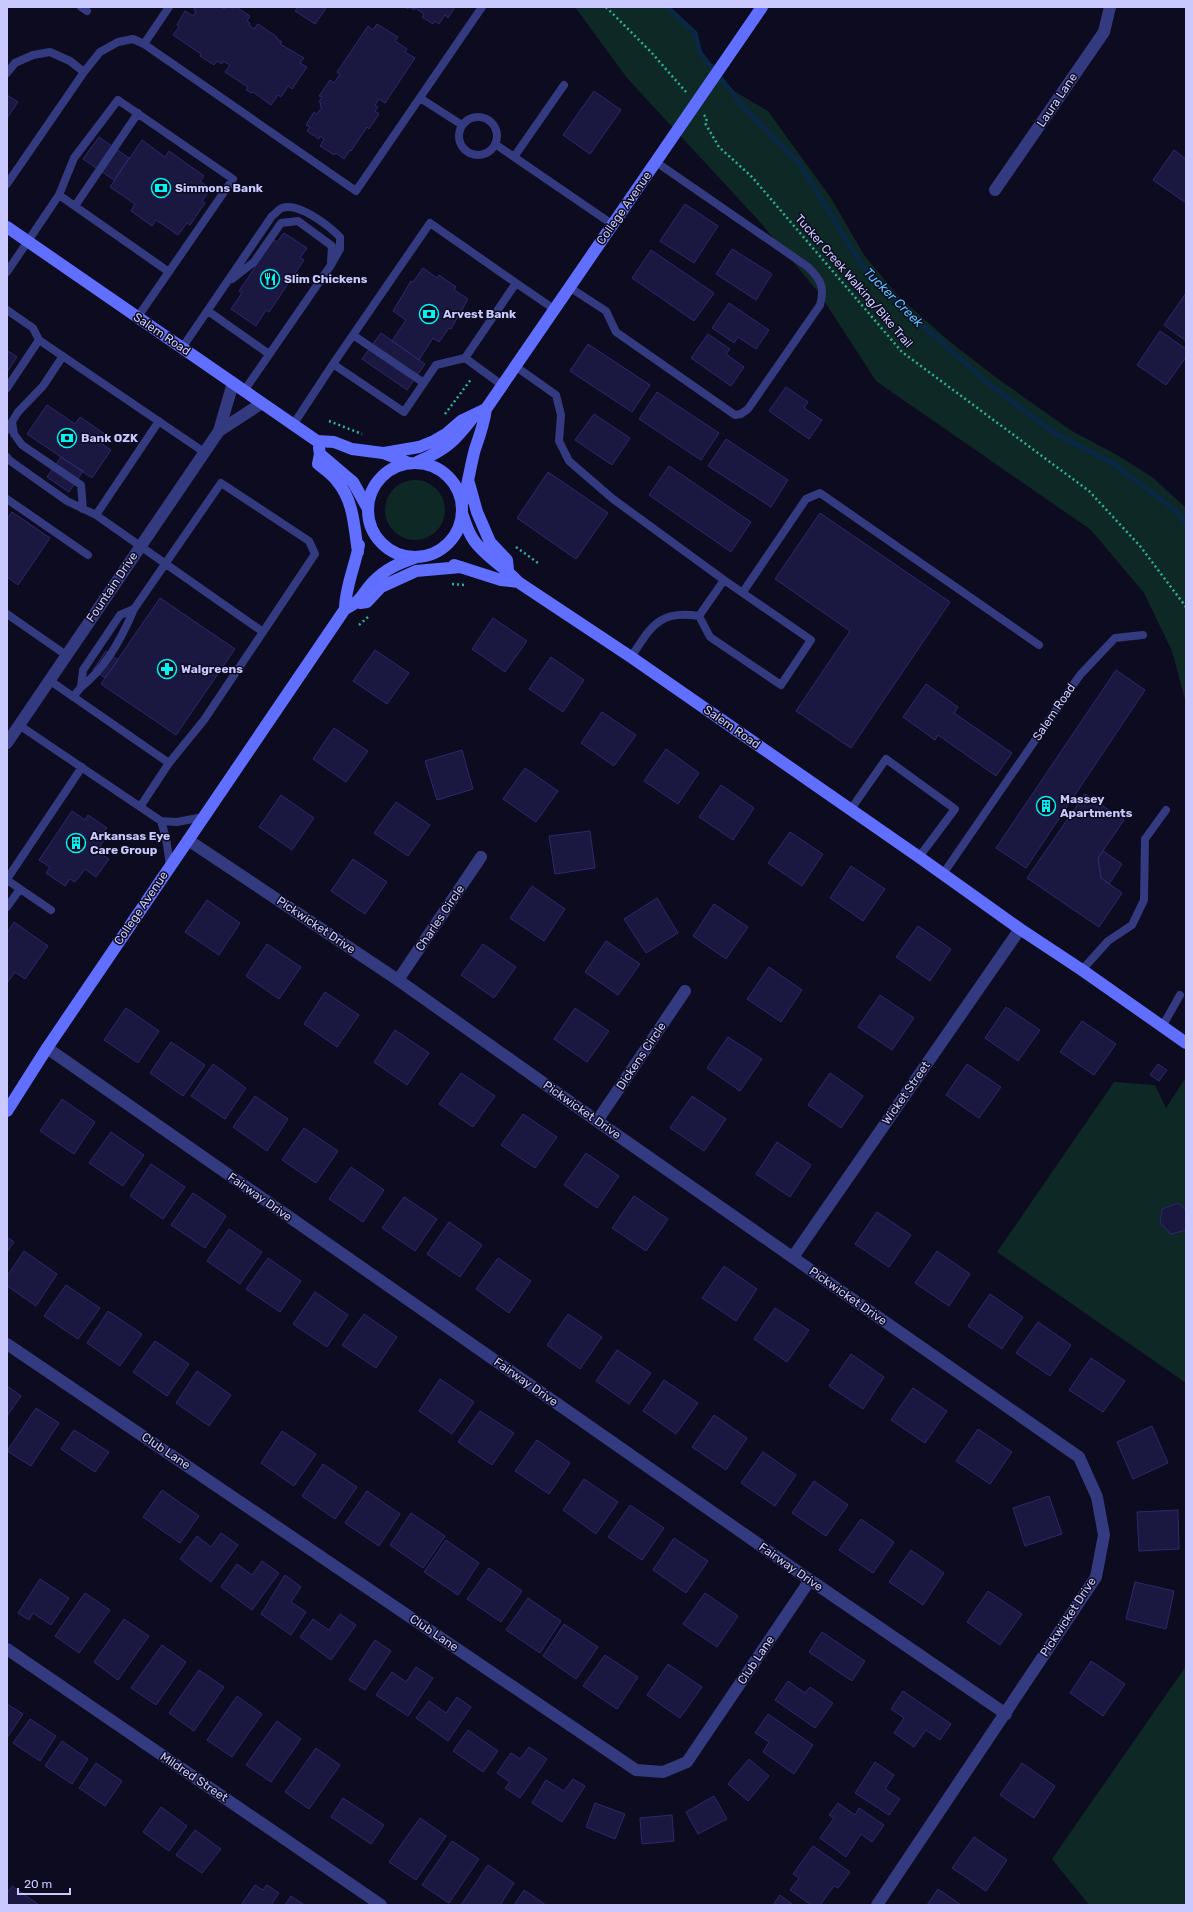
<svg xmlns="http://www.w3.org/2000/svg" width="1193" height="1912" font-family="Rubik,sans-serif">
  <rect width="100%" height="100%" fill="#0c0b1f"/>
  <!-- green -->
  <path fill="#0e2925" d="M575,7H667L695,33L700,53L734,91L768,111L831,198L864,255L899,297L949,341L998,379L1072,431L1117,455L1152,477L1186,508V703L1172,651L1144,593L1091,530L876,381L819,293L759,221L627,78Z
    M385 510a30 30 0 1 1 60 0a30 30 0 1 1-60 0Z
    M1186,1077V1383L997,1252L1114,1082L1155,1085L1166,1108Z
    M1186,1666V1905H1089L1052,1859Z"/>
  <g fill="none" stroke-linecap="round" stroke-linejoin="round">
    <!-- stream -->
    <path stroke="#0a2845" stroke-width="5" d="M667,7L695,33L700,53L747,111L799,163L862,265L913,317L990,385L1054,433L1114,464L1176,511L1186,525"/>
  </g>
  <!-- building -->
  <path fill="#1a1741" stroke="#2e286e" d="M195,7H221L224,9L226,7L233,8L236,7L250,16L247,21L250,23L249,25L254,29L258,24L277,37L276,38L282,42L280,44L304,58L300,63L307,67L292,89L288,86L281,97L278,95L271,105L253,92L252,93L246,90L248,87L225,72L230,65L223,61L222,64L217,61L214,65L200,56L201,54L173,35L179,27L177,25L185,11L193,16L196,11L194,10Z
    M298,7H327L315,24L295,11Z
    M405,7H455L448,18L445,15L439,24L435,21L433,24L422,17L424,14L415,8L414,10L409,7L408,9Z
    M377,24L398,37L395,41L407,49L405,52L415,58L385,103L379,99L375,105L378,107L375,111L379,114L369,129L367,127L351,151L350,150L344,159L336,153L334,155L320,146L324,139L320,136L319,139L307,131L310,127L306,125L314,112L317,114L322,107L320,106L321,103L319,102L322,97L319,96L330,80L334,83L340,74L337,72L368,26L373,30Z
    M594,91L621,110L590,154L563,135Z
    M7,95L18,102L7,118Z
    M99,137L129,158L114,180L83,159Z
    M142,140L165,157L169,151L204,176L200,181L211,189L202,201L205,203L190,225L187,223L178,235L156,220L152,226L131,211L135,204L110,187Z
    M1174,150L1186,159V203L1153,180Z
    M685,204L718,226L694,263L660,241Z
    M284,233L307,248L300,258L304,260L269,312L266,310L256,326L231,309L242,293L239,291L256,266L255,265L272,239L277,242Z
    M732,249L772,274L756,300L716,274Z
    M651,250L714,293L694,321L632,278Z
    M423,268L437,278L439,275L456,287L454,290L468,299L451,329L449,328L439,342L433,338L419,360L392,341L406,320L393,311L411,281L413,282Z
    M1186,293V341L1164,325Z
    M729,303L769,330L756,349L738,337L734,343L712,328Z
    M1160,331L1186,349V357L1166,385L1137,365Z
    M381,333L425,364L407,390L362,359Z
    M708,334L730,349L726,354L744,367L731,386L691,358Z
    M588,344L650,385L632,412L570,371Z
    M7,350L17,357L7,372Z
    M786,387L808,402L804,408L822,420L809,439L769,411Z
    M657,392L719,433L701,460L639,419Z
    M47,405L75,424L80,417L105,434L99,442L111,450L92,478L27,434Z
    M594,414L630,438L612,465L575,440Z
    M726,439L788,480L771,507L708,466Z
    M61,457L83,471L69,492L47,477Z
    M669,466L751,522L731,552L649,495Z
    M548,472L608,513L576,559L517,518Z
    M12,512L50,538L18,585L7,577V519Z
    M820,513L950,602L851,748L796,711L850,631L775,579Z
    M160,598L235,649L176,735L101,684Z
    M493,618L527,641L505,672L472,649Z
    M375,650L409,673L387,704L353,681Z
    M106,651L118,660L105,678L93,670Z
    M551,657L584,680L563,712L529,689Z
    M1116,670L1145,690L1026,868L996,848Z
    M926,684L958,707L954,713L1012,753L996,776L938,735L935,740L903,717Z
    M602,712L636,735L614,766L581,743Z
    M334,728L368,751L346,782L313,759Z
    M666,749L699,773L678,804L644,781Z
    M462,750L473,789L437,800L425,761Z
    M525,768L558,791L536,822L503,799Z
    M721,785L754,808L733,840L699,817Z
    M1085,794L1124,820L1098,858L1101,878L1122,893L1099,927L1027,878Z
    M281,795L314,818L292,850L259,827Z
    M396,802L430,825L408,856L374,833Z
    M72,811L85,820L88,815L107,828L103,832L107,835L97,851L109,859L96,877L85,869L75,882L70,879L65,886L46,873L50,867L39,860Z
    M590,831L595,868L555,874L549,836Z
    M790,832L823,854L802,886L768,863Z
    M1103,851L1122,864L1109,884L1101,878L1098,858Z
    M353,859L387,882L365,914L331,891Z
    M851,866L885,889L863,921L830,898Z
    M532,886L565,909L544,941L510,918Z
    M657,898L678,933L646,953L624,919Z
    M207,900L240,923L219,955L185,932Z
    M714,904L748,927L726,959L693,936Z
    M14,922L48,946L25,979L15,972L7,983V933Z
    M918,926L951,949L930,981L896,957Z
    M606,941L640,964L618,995L585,972Z
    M267,944L301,967L279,999L246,976Z
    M483,944L516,967L494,998L461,975Z
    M769,967L802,990L781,1022L747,999Z
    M325,992L359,1015L337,1047L304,1024Z
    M880,995L914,1018L892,1050L858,1027Z
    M1006,1007L1040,1030L1018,1061L985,1038Z
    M126,1008L159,1031L138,1063L104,1040Z
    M575,1008L609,1031L587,1062L554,1039Z
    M1082,1021L1116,1044L1094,1075L1060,1052Z
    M395,1030L429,1053L407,1085L374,1062Z
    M728,1037L762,1059L740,1091L707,1068Z
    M171,1042L205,1065L183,1096L150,1073Z
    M213,1064L246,1088L225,1119L191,1096Z
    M967,1064L1001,1087L979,1118L946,1095Z
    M1158,1064L1167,1070L1159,1081L1150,1075Z
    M461,1073L495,1096L473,1127L439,1104Z
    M830,1073L863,1096L841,1128L808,1105Z
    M255,1096L288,1119L267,1151L233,1127Z
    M692,1096L726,1119L704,1151L670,1128Z
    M62,1099L95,1122L74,1154L40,1131Z
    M523,1114L557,1137L535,1168L501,1145Z
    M304,1128L338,1151L316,1183L282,1160Z
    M111,1132L144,1155L123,1186L89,1163Z
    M777,1142L811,1165L790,1197L756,1174Z
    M586,1153L619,1176L597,1208L564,1185Z
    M151,1164L185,1187L163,1219L130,1196Z
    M351,1167L384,1190L363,1222L329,1199Z
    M193,1193L226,1216L205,1248L171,1225Z
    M634,1196L668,1219L646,1251L612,1228Z
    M404,1197L437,1219L415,1251L382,1228Z
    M1178,1203L1186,1210V1230L1171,1234L1160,1223L1162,1209Z
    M877,1212L911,1235L889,1267L855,1244Z
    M449,1222L482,1245L460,1277L427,1254Z
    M229,1229L262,1252L240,1284L207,1261Z
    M7,1237L14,1242L7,1252Z
    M24,1251L57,1274L36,1306L7,1286V1276Z
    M937,1251L970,1274L949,1306L915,1283Z
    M268,1258L301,1281L280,1312L246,1289Z
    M498,1258L531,1281L509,1313L476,1289Z
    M724,1266L757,1289L736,1321L702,1298Z
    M66,1285L100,1308L78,1339L44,1316Z
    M315,1292L348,1315L327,1347L293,1324Z
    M990,1294L1023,1317L1002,1349L968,1326Z
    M775,1308L809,1330L787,1362L754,1339Z
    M108,1311L142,1334L120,1366L87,1343Z
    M364,1314L397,1337L376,1368L342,1345Z
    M568,1314L602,1337L580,1369L547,1345Z
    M1038,1322L1071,1345L1050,1376L1016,1353Z
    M155,1341L189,1364L167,1396L133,1372Z
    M617,1350L651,1373L629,1404L596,1381Z
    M851,1354L884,1377L863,1409L829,1386Z
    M1091,1358L1125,1381L1103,1412L1069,1390Z
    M197,1371L231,1395L209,1426L176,1403Z
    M440,1379L474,1402L452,1434L419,1411Z
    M664,1380L698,1403L676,1434L643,1411Z
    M7,1386L21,1396L7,1416Z
    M913,1388L947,1411L925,1443L891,1420Z
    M36,1408L59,1423L31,1466L7,1451Z
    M480,1411L514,1433L492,1465L458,1442Z
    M714,1415L747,1438L726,1470L692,1447Z
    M1152,1426L1168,1463L1133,1479L1117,1442Z
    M978,1429L1012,1452L990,1484L956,1461Z
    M74,1430L109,1452L95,1472L61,1449Z
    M282,1431L316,1454L294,1486L261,1463Z
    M537,1440L570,1463L549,1494L515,1471Z
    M763,1452L796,1475L775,1506L741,1483Z
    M323,1464L357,1487L335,1519L302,1496Z
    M584,1479L618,1502L596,1534L563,1510Z
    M814,1481L848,1505L826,1536L792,1513Z
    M162,1490L199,1516L180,1543L143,1517Z
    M367,1491L400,1514L379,1546L345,1523Z
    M1049,1496L1062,1534L1025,1546L1013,1508Z
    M630,1505L664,1528L642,1560L608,1537Z
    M1178,1510L1179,1549L1139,1551L1137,1512Z
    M411,1513L445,1536L423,1568L390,1545Z
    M861,1519L894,1542L873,1573L839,1550Z
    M221,1533L238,1545L211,1582L180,1559L197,1536L211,1547Z
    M674,1538L708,1561L686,1593L653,1570Z
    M446,1540L479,1563L458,1595L424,1572Z
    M911,1550L944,1573L923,1605L889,1582Z
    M262,1561L279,1573L252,1610L221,1587L237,1564L252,1575Z
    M489,1568L522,1591L501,1622L467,1599Z
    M285,1575L301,1587L291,1602L306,1612L291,1635L261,1614Z
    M40,1579L69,1598L51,1625L33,1613L29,1620L18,1613Z
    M1135,1582L1174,1591L1166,1629L1126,1619Z
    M988,1591L1022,1614L1000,1645L967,1622Z
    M85,1593L110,1610L79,1653L55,1636Z
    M705,1593L738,1616L717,1647L683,1624Z
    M528,1598L561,1621L540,1653L506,1630Z
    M340,1614L356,1625L331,1660L300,1637L313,1619L329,1630Z
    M124,1619L149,1636L118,1680L94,1662Z
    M564,1624L598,1647L576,1679L543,1656Z
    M822,1632L865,1661L852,1681L809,1652Z
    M375,1640L391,1651L365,1690L349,1680Z
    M162,1645L186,1662L156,1705L131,1688Z
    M605,1655L638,1677L617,1709L583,1686Z
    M1091,1661L1125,1684L1103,1716L1070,1693Z
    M668,1664L702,1687L680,1718L647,1695Z
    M416,1667L433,1678L408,1716L376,1695L392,1672L406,1682Z
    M199,1670L224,1687L194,1731L169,1713Z
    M788,1681L805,1693L810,1687L833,1703L815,1728L775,1700Z
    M903,1691L951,1724L940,1740L926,1730L914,1747L894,1733L904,1718L891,1709Z
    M237,1696L262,1714L232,1757L207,1740Z
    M457,1697L471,1707L448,1741L416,1718L429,1701L446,1713Z
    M7,1704L23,1714L7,1738Z
    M768,1714L813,1745L794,1774L763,1752L769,1742L755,1733Z
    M30,1719L56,1736L40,1761L13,1743Z
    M277,1721L301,1739L271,1782L246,1765Z
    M468,1730L498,1751L483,1772L453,1751Z
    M62,1741L88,1759L72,1784L45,1766Z
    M529,1747L547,1759L520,1798L505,1788L510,1782L497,1773L511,1753L520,1759Z
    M316,1748L340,1765L309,1809L285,1792Z
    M749,1759L769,1776L748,1801L728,1784Z
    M875,1762L894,1775L885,1789L900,1799L889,1815L855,1793Z
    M96,1763L122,1781L105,1806L79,1788Z
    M1022,1763L1055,1786L1034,1818L1000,1795Z
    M573,1779L585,1786L562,1822L532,1803L546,1780L564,1791Z
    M714,1796L727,1819L698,1834L686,1812Z
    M343,1798L384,1825L371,1844L331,1817Z
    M595,1803L625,1814L615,1839L586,1827Z
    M838,1803L855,1815L859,1808L884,1825L872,1842L861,1834L846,1857L820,1838L834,1818L829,1815Z
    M161,1807L187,1826L169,1851L143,1832Z
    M672,1815L674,1841L642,1844L640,1818Z
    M420,1818L446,1836L416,1880L389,1862Z
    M195,1830L221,1849L202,1873L176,1855Z
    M974,1837L1007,1860L986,1891L952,1868Z
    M452,1841L479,1859L449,1903L422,1885Z
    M813,1846L850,1872L838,1888L834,1886L820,1905H811L790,1890L799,1878L793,1874Z
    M488,1865L514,1883L500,1905H461Z
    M255,1885L263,1890L267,1885L279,1893L271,1905H241Z
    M12,1886L38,1904V1905H7V1893Z
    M938,1889L961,1905H927Z
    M524,1890L546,1905H514Z
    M780,1895L793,1905H773Z
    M291,1896L304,1905H285Z"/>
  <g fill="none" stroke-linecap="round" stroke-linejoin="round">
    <!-- path -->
    <path stroke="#28b49c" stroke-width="2.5" stroke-dasharray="2 3" stroke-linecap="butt" d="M606,7L651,52L686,92
      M704,115L707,119L705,123L719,147L752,177L902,352L1089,491L1140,546L1186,607
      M445,414L472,378
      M329,421L362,434
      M516,547L538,563
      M452,584L465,585
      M359,625L368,617"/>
    <!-- lane -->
    <path stroke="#343a80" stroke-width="8" d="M81,7L87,11
      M144,44L169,7
      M7,73L15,63L33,55L50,52L70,61L84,72
      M420,98L462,125
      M459 136a19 19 0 1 1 38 0a19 19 0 1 1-38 0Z
      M495,144L612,224
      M514,157L564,85
      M7,184L84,72L100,52L118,42L133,39L144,44L356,191L482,7
      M59,195L169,272
      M75,206L138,113
      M7,272L59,195L74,158L118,100L233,179L137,318
      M232,279L254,262L281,223L298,221L332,246L331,262
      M569,287L606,311L616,332L735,415L741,414L748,409L820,305C825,287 821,280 808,267L656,162
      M7,310L33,328L39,340L204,452
      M208,311L269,354
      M353,335L424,383
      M182,348L272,216C275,214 279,209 282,208C299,202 329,226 340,237V249L331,265L244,391
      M333,364L430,223L516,283
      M515,366L556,395L561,415L559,441L569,461L613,499L724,580L811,640L781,685L710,637L699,616
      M502,385L465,358L516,283L554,309
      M7,388L39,340
      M12,422L14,434L22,445L81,485L83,509
      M293,425L333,364L404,412L436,365L465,358
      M7,430L18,412L43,386L63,356
      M7,457L9,460L67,501L96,515L263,632L204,720L169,763L140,807
      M7,499L88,555
      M96,515L159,421
      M743,592L806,499L820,493L1039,645
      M7,614L66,655
      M631,657C652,626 658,610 699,616L724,580
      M49,680L169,763
      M81,687C106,668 122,638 134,609
      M73,697L81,687L83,670L120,615L134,609L221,483L309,541L315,554L263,632
      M19,725L161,821L177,822L203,817
      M851,809L886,759L955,809L919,857
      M161,821L166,838L170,866
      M943,874L1080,675L1115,638L1143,635
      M7,879L82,767
      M7,880L51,910
      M7,907L20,889
      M1082,970L1108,941L1132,925L1144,900L1145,839L1166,810
      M1162,1027L1180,995"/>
    <!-- street -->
    <path stroke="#343a80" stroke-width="12" d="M995,190L1104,32L1110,7
      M219,431L262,403
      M7,743L219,431L233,383
      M188,840L398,980L597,1121L1079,1457L1097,1497L1104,1535L1096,1577L877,1905
      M398,980L481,857
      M47,1048L810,1580L1006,1714
      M597,1121L685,991
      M793,1257L1020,929
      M7,1344L636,1770L663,1772L687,1762L810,1580
      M7,1649L381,1905"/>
    <!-- secondary -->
    <path stroke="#606fff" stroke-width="12" d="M7,227L317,441L334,442L352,449L383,453L409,463
      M319,448L320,454L353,482L367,507
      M384,453L419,447L434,441L446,434L461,421L486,409
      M320,454L318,464C324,469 332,474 337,481C354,501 354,527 358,552
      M417,462C446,450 455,441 474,416
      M368 510a47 47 0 1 1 94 0a47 47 0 1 1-94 0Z
      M469,483L477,512L490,542L507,560L508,570
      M462,504C468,486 470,467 475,449C480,435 484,424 486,409L762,7
      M462,513C465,522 468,532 473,539C483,555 505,567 518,582L631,657L919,857L1020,929L1082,970L1186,1043
      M454,565L501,580L518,582
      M360,603L367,602L381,587L416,571L461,567
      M345,609C345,588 355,566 359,545
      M7,1111L47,1048L345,609C362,601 361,595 372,583C385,569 399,563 417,557"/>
  </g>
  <!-- icons -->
  <defs>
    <symbol id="bank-ring" viewBox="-11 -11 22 22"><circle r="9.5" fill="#0c0b1f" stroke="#00f4f1" stroke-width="1.5"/><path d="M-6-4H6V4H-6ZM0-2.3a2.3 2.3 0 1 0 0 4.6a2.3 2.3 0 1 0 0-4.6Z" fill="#00f4f1"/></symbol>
    <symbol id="restaurant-ring" viewBox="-11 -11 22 22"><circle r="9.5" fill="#0c0b1f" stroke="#00f4f1" stroke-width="1.5"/><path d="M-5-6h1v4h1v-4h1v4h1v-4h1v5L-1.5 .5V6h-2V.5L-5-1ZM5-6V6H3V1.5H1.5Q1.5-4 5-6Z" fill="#00f4f1"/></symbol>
    <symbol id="pharmacy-ring" viewBox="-11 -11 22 22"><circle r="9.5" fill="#0c0b1f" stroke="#00f4f1" stroke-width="1.5"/><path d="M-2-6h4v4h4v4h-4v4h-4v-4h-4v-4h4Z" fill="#00f4f1"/></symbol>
    <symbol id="building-ring" viewBox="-11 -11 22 22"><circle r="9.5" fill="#0c0b1f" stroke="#00f4f1" stroke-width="1.5"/><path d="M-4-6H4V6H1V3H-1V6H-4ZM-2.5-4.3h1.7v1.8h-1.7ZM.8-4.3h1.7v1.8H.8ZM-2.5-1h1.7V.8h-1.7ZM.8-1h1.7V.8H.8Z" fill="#00f4f1"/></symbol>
  </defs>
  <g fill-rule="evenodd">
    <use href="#bank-ring" x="150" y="177" width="22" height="22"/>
    <use href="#restaurant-ring" x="259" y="268" width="22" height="22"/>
    <use href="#bank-ring" x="418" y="303" width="22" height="22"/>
    <use href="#bank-ring" x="56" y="427" width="22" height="22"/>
    <use href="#pharmacy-ring" x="156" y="658" width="22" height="22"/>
    <use href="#building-ring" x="1035" y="795" width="22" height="22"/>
    <use href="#building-ring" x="65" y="832" width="22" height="22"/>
  </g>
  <g text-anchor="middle" stroke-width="3" stroke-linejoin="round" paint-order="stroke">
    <!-- street labels -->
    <g font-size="12" fill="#c9c9ff" stroke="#0c0b1f">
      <text transform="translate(1057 100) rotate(-56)" y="4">Laura Lane</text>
      <text transform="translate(624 208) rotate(-55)" y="4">College Avenue</text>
      <text transform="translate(854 281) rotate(49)" y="4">Tucker Creek Walking/Bike Trail</text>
      <text transform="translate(162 334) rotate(34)" y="4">Salem Road</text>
      <text transform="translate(112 587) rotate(-56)" y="4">Fountain Drive</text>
      <text transform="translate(1054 712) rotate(-56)" y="4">Salem Road</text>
      <text transform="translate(732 727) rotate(35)" y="4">Salem Road</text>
      <text transform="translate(141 908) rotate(-56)" y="4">College Avenue</text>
      <text transform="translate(440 918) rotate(-56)" y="4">Charles Circle</text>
      <text transform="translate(316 925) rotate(34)" y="4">Pickwicket Drive</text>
      <text transform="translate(641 1056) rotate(-56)" y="4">Dickens Circle</text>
      <text transform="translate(906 1093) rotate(-55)" y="4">Wicket Street</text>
      <text transform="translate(582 1110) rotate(35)" y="4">Pickwicket Drive</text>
      <text transform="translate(260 1197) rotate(35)" y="4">Fairway Drive</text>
      <text transform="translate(848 1296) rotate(35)" y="4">Pickwicket Drive</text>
      <text transform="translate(526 1382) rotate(35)" y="4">Fairway Drive</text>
      <text transform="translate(166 1451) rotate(34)" y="4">Club Lane</text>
      <text transform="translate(791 1567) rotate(35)" y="4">Fairway Drive</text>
      <text transform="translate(1068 1617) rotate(-57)" y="4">Pickwicket Drive</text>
      <text transform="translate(434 1633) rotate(34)" y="4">Club Lane</text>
      <text transform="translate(756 1660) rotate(-56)" y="4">Club Lane</text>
      <text transform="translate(194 1777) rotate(34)" y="4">Mildred Street</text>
    </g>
    <!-- poi labels -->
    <g font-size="12" font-weight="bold" fill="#c9c9ff" stroke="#0c0b1f" text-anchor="start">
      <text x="175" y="192">Simmons Bank</text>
      <text x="284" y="283">Slim Chickens</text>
      <text x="443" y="318">Arvest Bank</text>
      <text x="81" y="442">Bank OZK</text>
      <text x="181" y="673">Walgreens</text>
      <text x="1060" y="803">Massey<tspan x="1060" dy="14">Apartments</tspan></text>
      <text x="90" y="840">Arkansas Eye<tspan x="90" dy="14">Care Group</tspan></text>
    </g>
    <!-- water labels -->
    <g font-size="13" font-style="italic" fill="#57c5ff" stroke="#0c0b1f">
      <text transform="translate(894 297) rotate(45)" y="5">Tucker Creek</text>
    </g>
  </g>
  <!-- border -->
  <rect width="1193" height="1912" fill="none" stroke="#c9c9ff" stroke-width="16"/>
  <!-- scale -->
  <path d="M18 1888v6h52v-6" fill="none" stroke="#c9c9ff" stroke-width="2"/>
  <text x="24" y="1888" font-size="12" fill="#c9c9ff" stroke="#0c0b1f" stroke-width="3" paint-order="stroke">20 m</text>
</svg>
